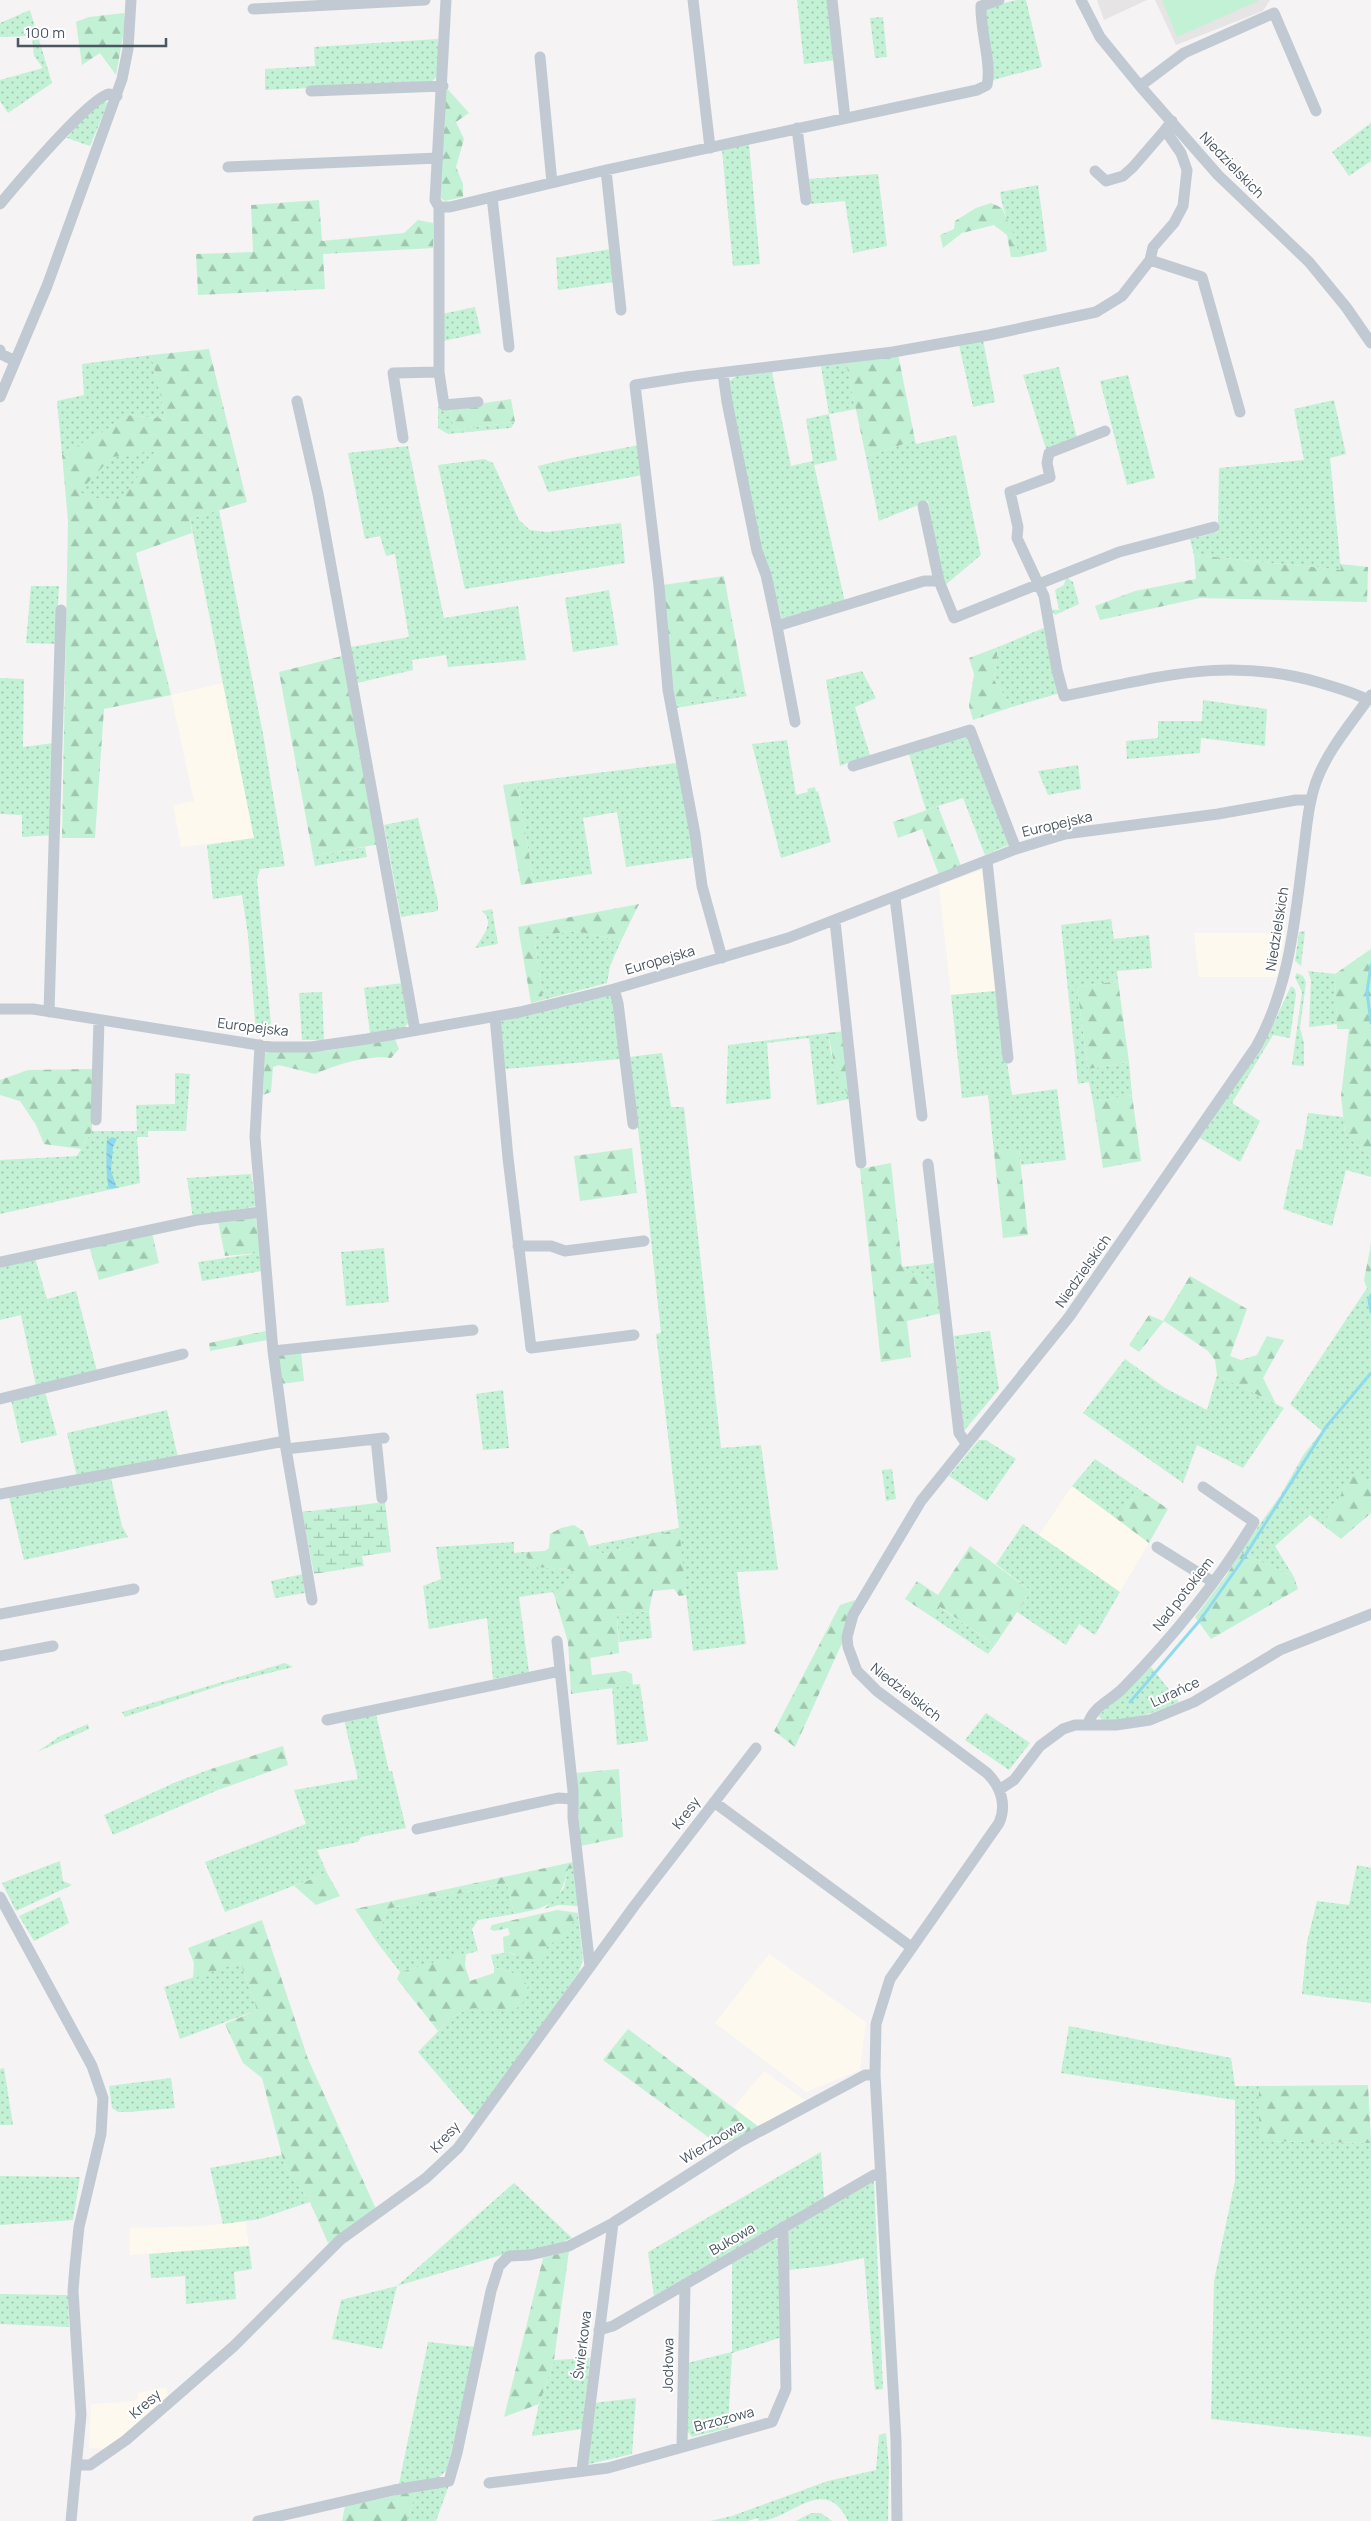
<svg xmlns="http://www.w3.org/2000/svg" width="1371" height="2521" font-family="Manrope,sans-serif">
  <defs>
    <pattern id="grass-dots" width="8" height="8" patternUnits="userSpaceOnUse" patternTransform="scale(1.25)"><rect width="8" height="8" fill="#c3f1d5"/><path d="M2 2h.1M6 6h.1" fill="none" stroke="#a0c6b0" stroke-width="1.8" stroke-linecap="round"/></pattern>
    <pattern id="forest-firs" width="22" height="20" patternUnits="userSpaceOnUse" patternTransform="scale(1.25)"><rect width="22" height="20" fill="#c3f1d5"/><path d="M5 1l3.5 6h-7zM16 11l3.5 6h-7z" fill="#a0c6b0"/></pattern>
    <pattern id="wetland-marsh" width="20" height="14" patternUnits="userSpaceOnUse" patternTransform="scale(1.25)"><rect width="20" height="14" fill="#c3f1d5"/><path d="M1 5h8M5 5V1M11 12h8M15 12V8" fill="none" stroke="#a0c6b0"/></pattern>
    <pattern id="water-waves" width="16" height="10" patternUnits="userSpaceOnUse" patternTransform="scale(1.25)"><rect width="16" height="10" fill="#90daee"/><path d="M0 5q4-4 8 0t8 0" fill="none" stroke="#78b4c4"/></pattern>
  </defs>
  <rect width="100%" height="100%" fill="#f5f3f3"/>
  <!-- commercial -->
  <path fill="#fdf9ef" d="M223,683L254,838L181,847L173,805L194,801L171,695Z
    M985,869L996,991L951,995L939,885Z
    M1194,933H1285L1277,977H1199Z
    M1072,1486L1149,1543L1120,1592L1039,1535Z
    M769,1954L866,2022L860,2070L806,2092L715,2023Z
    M764,2071L806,2101L759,2127L734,2107Z
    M245,2221L249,2246L130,2255V2228L203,2226Z
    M167,2387L168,2397L107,2449L89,2448L91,2404L137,2401L138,2393Z"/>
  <!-- education -->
  <path fill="#e6e4e5" d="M1097,0H1147L1104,20Z
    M1155,0H1270L1263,11L1176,45Z"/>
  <!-- grass -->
  <path fill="url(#grass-dots)" d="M797,0H830L837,60L804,64Z
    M1017,0H1026L1042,67L993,80L988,56L986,7Z
    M30,10L52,83L8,113L0,101V80L43,68L34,56L32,36L0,37V23Z
    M883,17L887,57L875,58L870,18Z
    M438,39L439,75L430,83L265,90V69L315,66L314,47Z
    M104,101L108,103L90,146L67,138L86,114Z
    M1371,123V161L1349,176L1332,152Z
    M749,144L760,264L733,266L722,150Z
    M878,174L887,246L853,253L845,201L810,204L808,179Z
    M1038,185L1047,251L1019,257C1014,235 1003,214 1000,192Z
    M611,249L614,282L558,290L556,258Z
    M475,307L481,333L443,341L442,314Z
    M983,340L995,402L973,407L959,345Z
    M151,355L166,419L127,415L103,432L62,454L57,401L84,395L82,364Z
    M846,363L856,409L829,414L837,460L814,465L845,602L782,620L769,571L762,554L728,382L736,376L772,372L791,466L813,461L806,419L829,414L821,366Z
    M1059,367L1077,438L1046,449L1023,375Z
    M1128,375L1155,478L1127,485L1100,381Z
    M1334,400L1346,454L1330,458L1341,570L1194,555L1190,539L1218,532L1219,468L1304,460L1294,409Z
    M438,406L442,409L450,408L454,430L515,422L511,428L448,434L438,428Z
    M956,435L981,555L944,586L928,501L879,521L866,457L915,440L916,444Z
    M639,445L643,475L548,492L538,466L571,458Z
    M408,446L444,618L518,606L526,660L448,667L446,655L412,660L413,670L357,683L351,647L409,637L395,554L386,556L380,536L365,539L348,453Z
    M157,451L121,500L96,498L78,492L112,456Z
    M484,459L493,463L519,520L530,530L547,532L621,523L625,563L465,589L438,465Z
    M219,510L263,734L285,866L260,869L257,879L272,1034L256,1033L248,935L242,895L213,899L207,845L254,838L190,519Z
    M1066,577L1073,582L1079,604L1055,615L1050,609L1059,610L1055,590L1064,585Z
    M31,586H59L56,644L26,643Z
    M609,590L618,645L573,652L565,598Z
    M1046,627L1060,693L1012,707L994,680L998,647Z
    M862,671L876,698L855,707L870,755L840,766L826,680Z
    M0,678L24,679L23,747L54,743L53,835L22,837V815L0,814Z
    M745,691L747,696L676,708V705Z
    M1203,700L1267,709L1265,746L1201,738L1200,753L1127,759L1126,741L1158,738V721H1202Z
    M964,735L968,738L1011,844L985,855L963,798L926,810L908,751Z
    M787,740L796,795L808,792L807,789L815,787L816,792L818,791L831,842L781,858L752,744Z
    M677,763L696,857L626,867L617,812L583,818L592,874L534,883L517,783Z
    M1078,765L1081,789L1048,795L1038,771Z
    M418,818L438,902V911L401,917L384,825Z
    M365,847L367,857L315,866L313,856Z
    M492,909L498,944L475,948C482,937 496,922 482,911Z
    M1111,919L1114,939L1149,935L1152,968L1117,971L1118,981L1077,987L1088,1069L1129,1062L1132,1095L1093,1102L1089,1082L1078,1084L1061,925Z
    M576,931L621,941L610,966L607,983L543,1000L534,936Z
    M1305,931L1301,966L1295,961L1299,932Z
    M1308,971L1335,974L1337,1024L1309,1027L1311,980Z
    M1297,973L1303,976L1306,982L1300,1028L1304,1043V1066L1292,1065L1302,992L1295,977Z
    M403,983L410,1021L405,1027L370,1033L364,988Z
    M1291,986L1295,989L1296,995L1290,1038L1273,1035L1232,1103L1260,1121L1240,1162L1200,1138L1266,1040Z
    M996,991L1012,1095L1057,1089L1066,1160L1021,1165L1019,1150L994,1152L988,1095L962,1098L951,995Z
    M322,992L324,1040H302L299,993Z
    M610,995L613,996L622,1059L504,1069L499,1021Z
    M828,1033L831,1054L850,1099L817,1105L809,1038L767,1043L771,1099L726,1104L728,1045Z
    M662,1053L671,1107H684L721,1448L761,1445L778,1570L737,1572L746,1644L693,1651L678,1529L606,1554L590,1549L589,1546L679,1528L656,1334L661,1333L646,1193L629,1057Z
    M175,1073L190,1074L186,1131H148V1137H137L140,1183L0,1214V1160L77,1156L92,1131H137L136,1105L175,1104Z
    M1308,1113L1343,1117L1345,1133L1371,1159V1177L1346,1170L1332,1226L1283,1209L1296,1149L1302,1150Z
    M251,1174L256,1206L193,1218L187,1178Z
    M384,1248L389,1302L346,1306L341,1252Z
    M260,1253L262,1271L202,1281L198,1262Z
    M35,1258L47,1299L76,1291L97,1371L36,1386L21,1315L0,1320V1266Z
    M936,1263L939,1289L928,1284L924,1276L910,1272L902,1267Z
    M1367,1288L1371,1289V1485L1355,1472L1323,1525L1310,1515L1275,1546L1294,1577L1240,1552L1280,1496L1304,1454L1322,1431L1290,1404Z
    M990,1331L999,1389L964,1431L954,1336Z
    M1125,1359L1165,1388L1207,1410L1217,1375L1284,1408L1243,1468L1197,1445L1183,1483L1083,1413Z
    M503,1390L509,1448L483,1450L476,1394Z
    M45,1392L57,1435L21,1443L11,1400Z
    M167,1410L178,1457L77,1477L67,1433Z
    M979,1440H986L1016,1459L987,1501L949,1476Z
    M1095,1459L1139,1489L1117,1519L1072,1486Z
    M892,1469L896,1499L886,1501L882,1470Z
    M111,1478L122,1526L128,1537L24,1560L9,1497Z
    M1023,1524L1120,1592L1095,1635L1079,1624L1066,1645L1017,1612L1031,1591L996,1564Z
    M514,1542V1553L524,1552L532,1567L570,1569L575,1578L555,1598L553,1592L519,1597L529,1672L493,1679L487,1618L429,1629L423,1586L441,1579L436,1547Z
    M303,1574L305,1593L275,1598L271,1581Z
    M939,1607L995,1645L988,1654L932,1617Z
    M649,1611L652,1638L619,1642L617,1615Z
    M285,1663L293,1667L225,1684L125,1717L122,1712Z
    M1151,1667L1179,1702C1152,1714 1133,1720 1104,1721L1098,1716Z
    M640,1684L648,1741L617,1745L612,1687Z
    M986,1713L1030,1743L1009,1770L965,1740Z
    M376,1714L389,1771H392L406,1828L361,1837L358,1842L317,1850L327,1873L225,1912L205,1862L306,1824L294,1790L358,1779L344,1720Z
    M88,1724L89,1729L37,1752L60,1736Z
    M211,1769L218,1790L113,1835L104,1815L176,1782Z
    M60,1861L63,1881L72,1885L16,1911L2,1883Z
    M1357,1865L1371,1868V2003L1302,1994L1307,1942L1317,1901L1349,1905Z
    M574,1868L578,1906L559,1905L544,1909L564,1888L568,1869Z
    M507,1883L514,1914L478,1920L472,1929L478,1951L400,1972L376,1941L387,1909Z
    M60,1897L69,1923L34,1941L19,1916Z
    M578,1915L583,1959L579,1972L476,2116L472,2115L418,2052L450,2019L472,2006L496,2010L519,1975L494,1967L491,1955L509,1952L514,1955C549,1946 556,1945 578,1915Z
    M240,1962L257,2010L180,2039L164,1987Z
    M1069,2026L1231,2058L1235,2086H1259V2141L1371,2143V2437L1211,2419L1214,2281L1235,2181V2100L1061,2073Z
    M4,2068L13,2125H0V2069Z
    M171,2078L175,2108L129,2112H118L112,2108L109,2086Z
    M821,2152L824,2198L654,2296L648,2252Z
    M282,2155L285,2167L310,2202L259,2219L223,2224L210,2168Z
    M0,2176L80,2177L73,2220L0,2225Z
    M874,2181L883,2389L875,2390L864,2258L825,2266L788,2270L789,2230Z
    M514,2183L572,2238L545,2249L505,2254L397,2286L382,2349L332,2339L341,2300L397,2286Z
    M773,2237L778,2240L782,2337L732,2353L728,2428L692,2437L685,2429L687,2363L732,2352V2260Z
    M249,2246L252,2269L234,2272L236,2299L186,2304L185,2276L151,2278L149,2254Z
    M0,2294L68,2295L69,2327L0,2324Z
    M428,2342L476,2347L447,2470L437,2479L399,2484Z
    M590,2358L582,2429L532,2436L539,2404L554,2360Z
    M636,2398L632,2454L585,2465L593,2403Z
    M886,2433L889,2468L888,2521H848C825,2472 789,2521 759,2521L758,2518L747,2521H710L732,2516L828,2481L876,2470L879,2435Z
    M449,2485L436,2521H407L416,2491Z
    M811,2513H821L832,2521H796Z"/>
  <!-- forest -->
  <path fill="url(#forest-firs)" fill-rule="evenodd" d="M124,13L125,25L116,75L100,53L82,65L76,22L89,17Z
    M444,85L469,113L456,122L464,139L456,167L463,184V197L445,201L439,197Z
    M319,200L322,241L404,233L418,220L433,223V248L323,254L325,289L198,295L196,254L253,252L251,205Z
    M991,203L1002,208L1013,233L1019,257H1011L1007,235L994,225L962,233L943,248L940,235L954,229L955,221L976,208Z
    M209,349L247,502L190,519L192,533L136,553L171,695L104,709L95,838H62L68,521L62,454L103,432L127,415L166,419L151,355ZM157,451L121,499L96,498L79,492L112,457Z
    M898,354L915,440L866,457L846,363Z
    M511,399L515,422L454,430L450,408Z
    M1194,555L1341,570L1340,564L1368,567L1367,602L1200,598L1100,620L1095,606L1135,591L1196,579Z
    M724,576L745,691L676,705L672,680L663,585Z
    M998,647L994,680L1012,707L973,720L969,706L974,674L969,658Z
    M342,656L379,844L313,856L279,672Z
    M517,783L534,883L521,885L503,785Z
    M938,806L961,866L939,875L922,829L898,838L893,822Z
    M639,904L621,941L576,931L534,936L543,1000L531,1003L518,927Z
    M1371,949V1159L1345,1133L1341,1096L1349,1029H1337L1335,974Z
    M1118,981L1129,1062L1088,1069L1077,987Z
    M845,1031L850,1099L836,1074L828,1033Z
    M395,1039L399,1049L391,1058C371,1054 334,1065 315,1074L279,1065L273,1067L271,1092L263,1095L265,1053L268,1051H326Z
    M93,1069L92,1131L81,1149L44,1144L36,1125L20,1101L0,1095V1080L28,1070Z
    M1132,1095L1141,1161L1103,1168L1093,1102Z
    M632,1148L637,1193L580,1201L574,1156Z
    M1019,1149L1028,1235L1003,1238L994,1152Z
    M891,1163L902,1266L910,1272L924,1276L928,1284L939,1289L942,1313L907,1321L911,1357L881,1362L860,1169Z
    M254,1217L256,1220L260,1253L225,1256L218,1221Z
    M152,1233L159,1263L99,1280L89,1246Z
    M1371,1244V1289L1367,1288L1364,1280Z
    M1190,1276L1247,1309L1230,1356L1241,1360L1257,1355L1267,1336L1284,1340L1263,1378L1276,1404L1217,1375L1215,1360L1208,1351L1164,1321L1139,1352L1129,1345L1149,1315L1163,1321Z
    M266,1331L267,1340L210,1351L209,1343Z
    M301,1352L304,1381L281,1384L278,1355Z
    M1355,1471L1371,1485V1513L1341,1539L1323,1525Z
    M1139,1489L1168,1509L1149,1543L1117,1519Z
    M574,1525L583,1531L590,1549L606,1554L679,1528L686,1595L679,1596L674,1589L653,1591L649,1611L617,1615L619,1653L590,1658L592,1675L625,1671L632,1674L633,1685L571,1694L568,1642L555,1598L575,1578L570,1569L532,1567L524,1552L545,1551L549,1548L550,1534L561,1528Z
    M970,1546L1031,1591L995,1645L940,1607L932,1617L905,1599L917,1581L938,1595Z
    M1240,1552L1294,1577L1298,1589L1211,1639L1195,1617L1226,1576Z
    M855,1600L842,1643L795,1747L774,1731L840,1605Z
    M283,1746L288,1765L218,1790L211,1769Z
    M619,1769L623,1837L581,1846L575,1773Z
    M573,1862L574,1868L568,1869C560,1905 547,1908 514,1914L507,1883L387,1909L376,1941L355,1909Z
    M327,1873L340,1896L316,1905L294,1886Z
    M557,1910L578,1913V1915L563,1936L546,1947L541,1965L509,1952L504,1953L503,1937L510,1935L508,1928L494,1931L490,1929L492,1925Z
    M262,1920L308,2059L376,2209L328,2243L310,2202L285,2167L262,2078L243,2063L225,2024L257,2010L240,1962L193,1979L194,1963L188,1948Z
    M466,1954L465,1966L470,1981L494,1973V1967L519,1975L528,1986L522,2005L510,2012C473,2007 467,2002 438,2031L397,1979L400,1972Z
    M628,2029L759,2127L719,2145L603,2060Z
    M1368,2085L1371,2143L1259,2141V2086Z
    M569,2251L554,2360L539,2404L504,2417L543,2258Z
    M416,2491L407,2521H342L345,2506Z"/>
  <!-- wetland -->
  <path fill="url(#wetland-marsh)" d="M385,1502L391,1552L362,1556L364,1566L314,1574L302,1512Z"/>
  <!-- park -->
  <path fill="#c3f1d5" d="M1162,0H1257L1258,1L1177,37Z"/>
  <!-- water -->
  <path fill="url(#water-waves)" d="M112,1137L117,1139L113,1147L111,1171L117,1188L109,1189C106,1180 106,1150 107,1140Z"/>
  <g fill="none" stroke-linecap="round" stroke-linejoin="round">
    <!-- stream -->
    <path stroke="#90daee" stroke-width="3" d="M1371,965L1367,992L1371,1023
      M1371,1295L1369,1300L1371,1312
      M1130,1702L1201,1619L1241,1562L1326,1427L1371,1373"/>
    <!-- minor -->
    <path stroke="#c1cad2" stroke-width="11" d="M446,0L435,200L439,207H450L606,170L977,90L987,85C992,65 980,30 981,6L999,0
      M693,0L710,148
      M832,0L845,118
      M1081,0L1100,37L1140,86L1218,175L1309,262L1346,307L1371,343
      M253,9L425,0
      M540,57L552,183
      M1140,86L1184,53L1274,13L1316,111
      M311,91L443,86
      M797,128L806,200
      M228,167L438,158
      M606,170L621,310
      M1095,171L1106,181L1123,176L1133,167L1165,130
      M492,197L509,347
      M0,204C16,185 90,97 109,94C111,94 115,95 117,96
      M439,207V372L444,405L478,402
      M1150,260L1202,277L1240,412
      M0,350L1,354L15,361
      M723,373L727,402L757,551L766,575L777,626
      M0,397L47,286L122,79L128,49L131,0
      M297,401L318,494L415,1030
      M1105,431L1049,453L1047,463L1050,477L1010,492L1018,527L1017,538L1044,596L1057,670L1064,696C1157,678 1226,655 1321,683C1337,688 1353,692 1368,700
      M403,438L393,373L439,372
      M923,506L939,581
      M795,722L777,626L924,581H939L954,618L1119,552L1214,527
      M853,766L970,730L1016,849
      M987,861L1008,1058
      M895,898L922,1116
      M835,921L861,1163
      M722,958L702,886L695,834L668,690L659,586L635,385L686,377L893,352L989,335L1096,312L1122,296L1150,260L1153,247L1174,223L1183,206L1187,170L1181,153L1165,130L1172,121
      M614,989L618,1003L633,1124
      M0,1009H33L271,1047H311L367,1039L520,1012L614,989L788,938L1016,849L1065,834L1218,814L1296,800H1311
      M49,1012L61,610
      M495,1017L508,1158L531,1348L634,1335
      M260,1045L255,1137L273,1351L286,1449L312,1600
      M96,1120L99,1020
      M928,1164L959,1433L966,1443
      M518,1246H551L565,1251L644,1241
      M0,1262L197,1220L261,1212
      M273,1351L473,1330
      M0,1399L183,1354
      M376,1439L382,1498
      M286,1449L384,1438
      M0,1494L285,1441
      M1157,1547L1213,1582
      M0,1614L134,1589
      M557,1641L573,1791V1818L590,1967
      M0,1656L53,1646
      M327,1720L560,1671
      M1088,1724C1094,1705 1111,1701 1124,1687C1173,1637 1218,1581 1254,1522L1203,1487
      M999,1790L1014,1780L1040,1746L1063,1729L1075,1725H1116L1150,1720L1194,1702L1280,1650L1371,1614
      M714,1802L911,1947
      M417,1829L558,1798L572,1799
      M0,1897L92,2066L103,2098L101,2134L79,2227L75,2266L73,2291L81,2415L71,2521
      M599,2330L613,2326L874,2175L881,2174
      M682,2446L685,2284
      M77,2465H90L126,2440L234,2346L340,2240L426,2178L458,2148L635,1905L756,1748
      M582,2470L613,2223
      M489,2483L608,2468L772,2422L786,2389L783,2227
      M258,2521L394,2490L449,2481L457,2453L491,2291L499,2266L509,2256L530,2255L569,2246L613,2223L738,2143L865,2075H875
      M897,2521L896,2440L875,2075L876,2024L890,1979L999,1823C1007,1805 1001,1787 987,1773L877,1691L857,1671L848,1647L847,1637L853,1615L921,1501L1069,1317L1256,1047C1288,990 1294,928 1302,864C1306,836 1307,808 1316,782C1327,751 1352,722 1371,695"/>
  </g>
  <g text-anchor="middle" stroke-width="4" stroke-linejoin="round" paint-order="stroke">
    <!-- street labels -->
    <g font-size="14" fill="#4a5661" stroke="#fff">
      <text transform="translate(1232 165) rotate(46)" y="5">Niedzielskich</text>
      <text transform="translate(1057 824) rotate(-13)" y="5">Europejska</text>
      <text transform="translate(1277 929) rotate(-81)" y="5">Niedzielskich</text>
      <text transform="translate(660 960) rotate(-16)" y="5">Europejska</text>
      <text transform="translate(253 1027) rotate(7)" y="5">Europejska</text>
      <text transform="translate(1083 1271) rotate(-55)" y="5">Niedzielskich</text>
      <text transform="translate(1183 1594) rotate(-52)" y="5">Nad potokiem</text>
      <text transform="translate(906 1692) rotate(38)" y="5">Niedzielskich</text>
      <text transform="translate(1175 1692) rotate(-25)" y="5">Lurańce</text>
      <text transform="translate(686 1813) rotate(-53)" y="5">Kresy</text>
      <text transform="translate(445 2137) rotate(-48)" y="5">Kresy</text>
      <text transform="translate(712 2142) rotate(-31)" y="5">Wierzbowa</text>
      <text transform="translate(732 2239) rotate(-30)" y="5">Bukowa</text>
      <text transform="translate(582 2345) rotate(-83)" y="5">Świerkowa</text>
      <text transform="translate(668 2365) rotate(-89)" y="5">Jodłowa</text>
      <text transform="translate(145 2404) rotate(-41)" y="5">Kresy</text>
      <text transform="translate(724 2419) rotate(-15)" y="5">Brzozowa</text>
    </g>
  </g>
  <!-- scale -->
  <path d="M18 38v8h148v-8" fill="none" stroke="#4a5661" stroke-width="2.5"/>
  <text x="25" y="38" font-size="15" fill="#4a5661" stroke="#ffffff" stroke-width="4" paint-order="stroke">100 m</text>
</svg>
